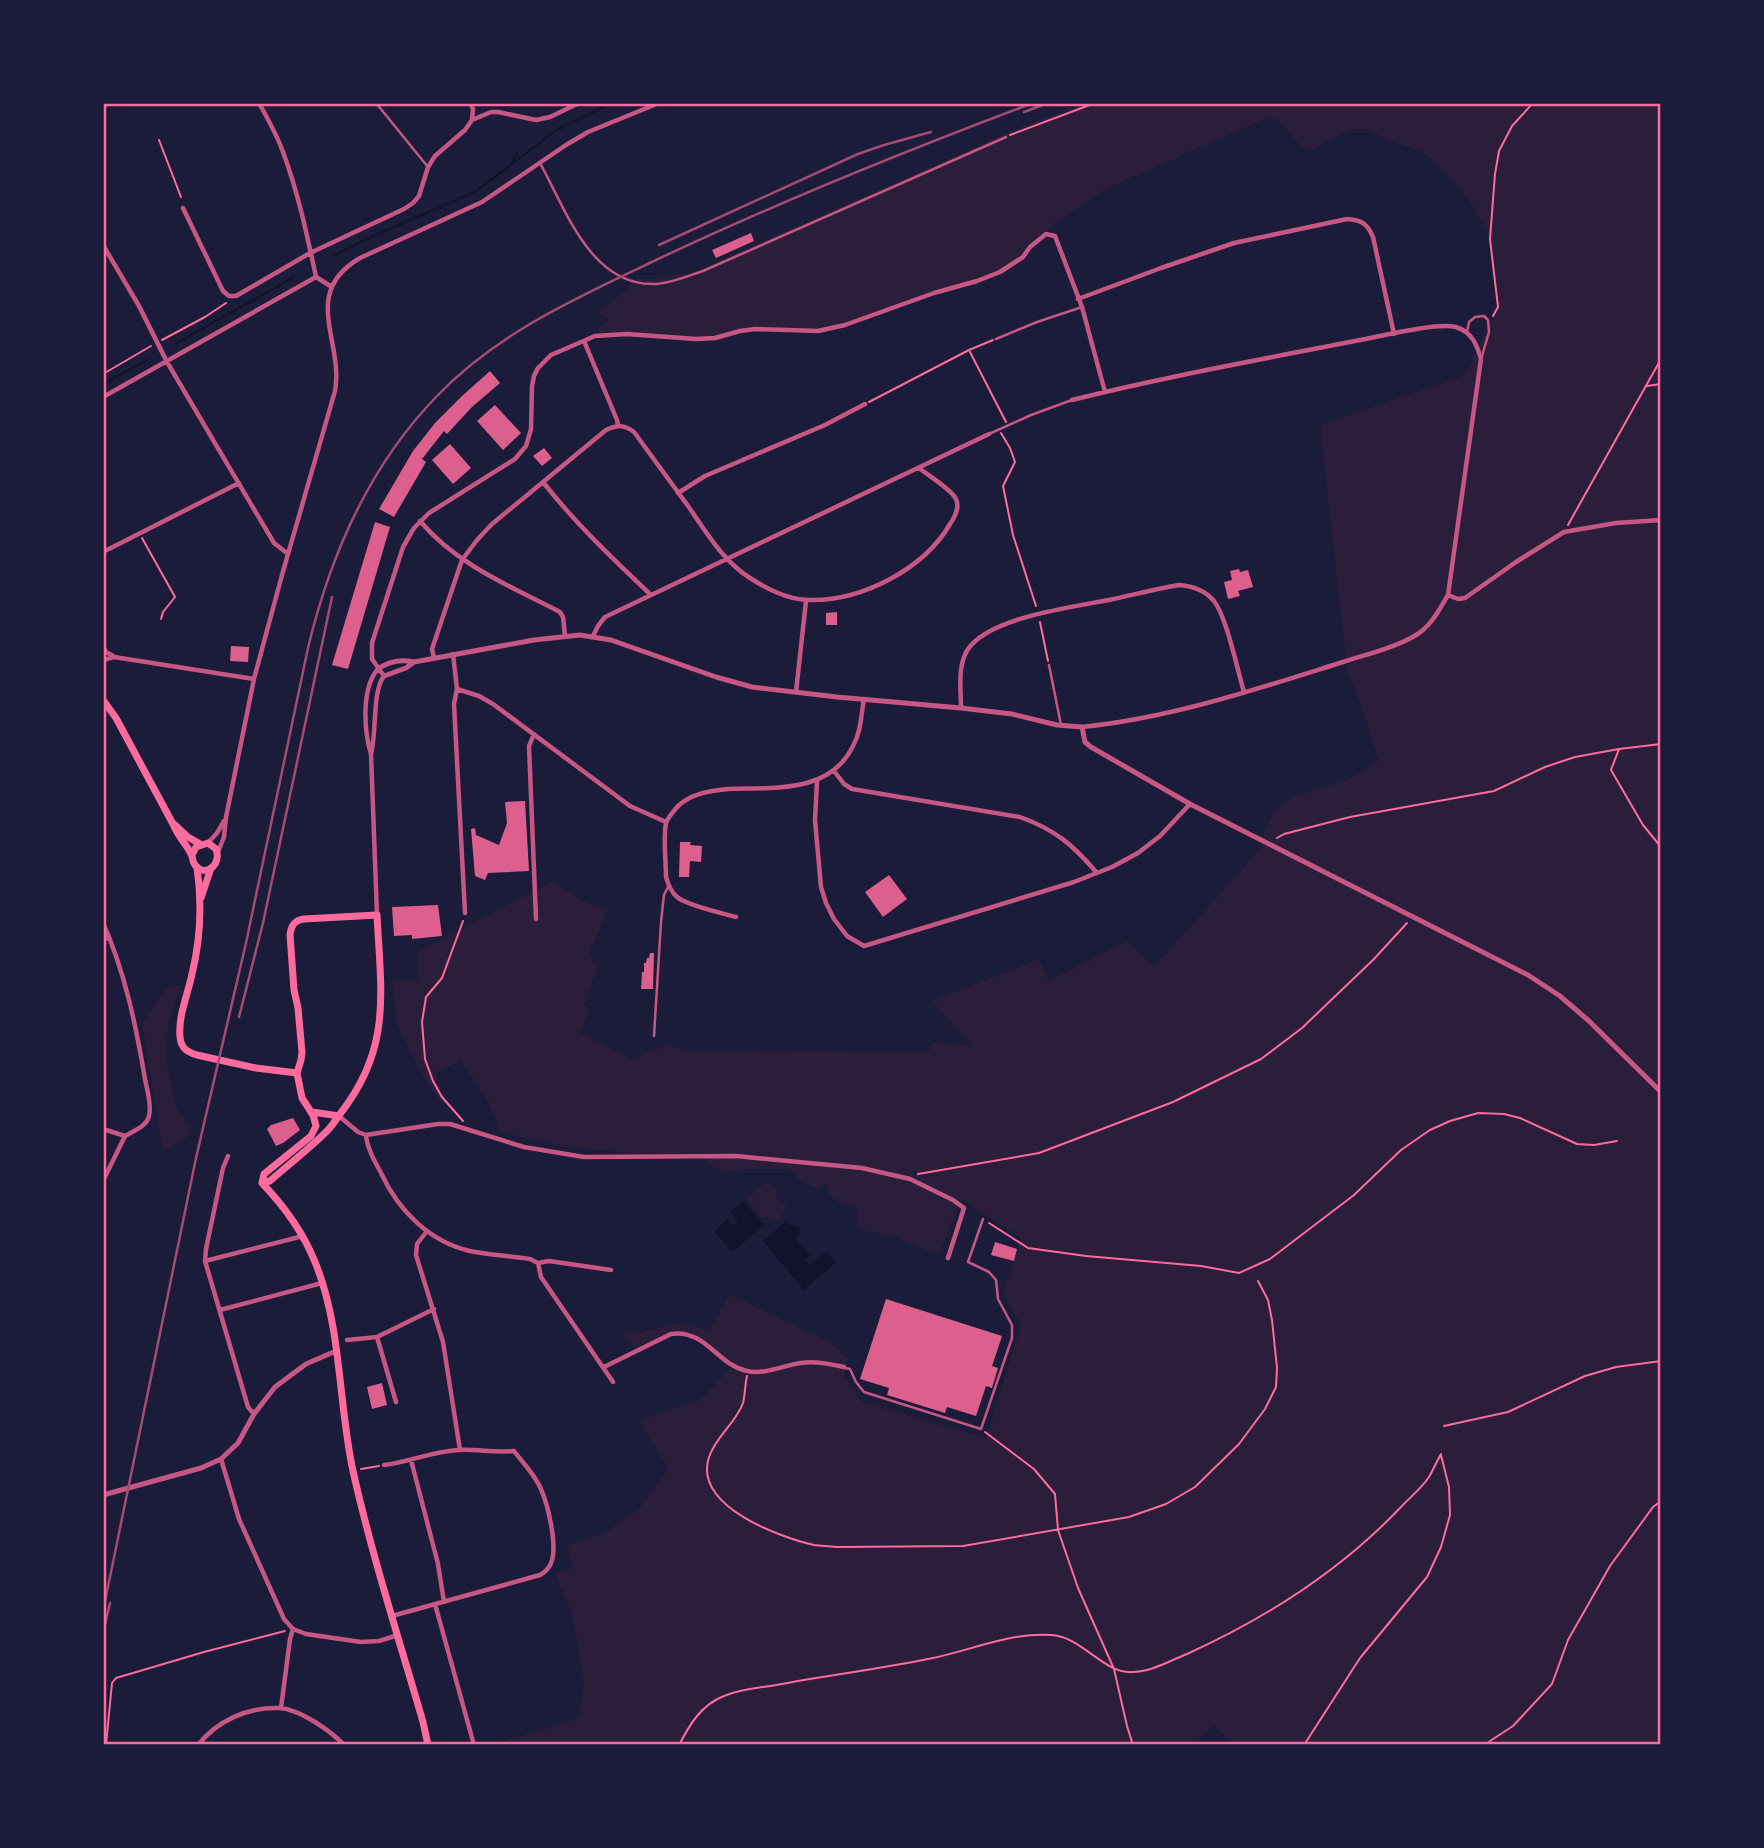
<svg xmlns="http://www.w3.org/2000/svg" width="1764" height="1848" font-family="Poppins,sans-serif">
  <rect width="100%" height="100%" fill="#1b1b3a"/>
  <!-- green -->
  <path fill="#2a1e3b" d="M1086,103H1661V1745H1235L1213,1725L1193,1745H510L509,1740L579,1718L584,1682L572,1613L555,1574L573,1567L567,1546L605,1533L639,1509L668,1468L639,1420L700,1400L733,1365L691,1332L672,1331L635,1349L622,1332L632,1335L679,1323L709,1330L730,1294L833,1344L848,1359L844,1377L862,1402L986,1438L1021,1325L1003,1294L1021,1238L961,1199L939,1255L906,1243L899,1236L863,1231L859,1224L858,1207C842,1203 828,1202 827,1183L815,1188L801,1181L789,1169H743L722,1171L713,1167L698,1154L618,1153L614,1151L585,1149L502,1133L488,1102L461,1060L436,1073L443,1105L421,1073L397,1025L392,980H419L417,952L554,881L580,900L608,909L589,954L597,968L584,1005L590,1010L580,1032L631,1059L666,1045L690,1051L928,1052L933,1042L974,1047L931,1001L1039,959L1049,981L1127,941L1154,967L1261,848C1270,787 1311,796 1355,776C1363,772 1371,765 1378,760L1366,719L1347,669L1320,425L1465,375L1498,307L1490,239L1483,223L1462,190L1427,156L1420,151L1387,140L1367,129H1351L1313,149L1301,147L1284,126L1274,118L1265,119L1108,188L1055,223L1023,257L1000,272L934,293L845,325L818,331L755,329L715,338L627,334L595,336L599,328L610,319L597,314L626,290L635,279H655L696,271L1020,127Z
    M181,985L168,1025L166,1060L176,1106L193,1133L163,1152L142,1024L167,987Z
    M767,1183C775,1186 780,1190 775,1198L782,1202L787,1207L781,1213L783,1216L779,1220L761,1216L746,1199L763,1184Z"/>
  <!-- water -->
  <path fill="#12122b" d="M744,1201L764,1225L732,1252L714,1231L727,1219L733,1226L738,1222L731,1212Z
    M787,1221L790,1225L798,1227L800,1231L797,1240L810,1255L805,1260L810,1265L827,1251L836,1262L804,1290L763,1241Z"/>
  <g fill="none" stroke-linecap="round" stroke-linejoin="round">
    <!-- stream -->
    <path stroke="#12122b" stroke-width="2.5" d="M512,163L517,153
      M333,256L371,237L475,192L558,129L612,103
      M177,343L294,277
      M103,384L147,360"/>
  </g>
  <!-- building -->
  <path fill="#dd5f8e" d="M751,233L754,241L716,258L712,250Z
    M490,371L500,383L472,407L447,434L444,431L422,459L426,462L394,517L379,509L413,451L435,423L462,396Z
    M495,405L521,433L503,450L477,421Z
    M450,444L471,468L453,484L432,460Z
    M544,448L552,458L542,466L533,456Z
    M375,522L390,527L348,669L332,665Z
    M1239,569L1240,572L1248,570L1253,587L1238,591L1240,596L1228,599L1224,582L1232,580L1230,571Z
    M837,612V625H826V613Z
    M231,646L249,647L248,662L230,661Z
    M525,801L529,871L488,873L485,880L475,876L471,829L475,828L476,835L499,845L507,823L505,802Z
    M680,842H691L690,845L702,846L701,862L690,861L689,877H679Z
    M889,875L907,899L883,917L865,892Z
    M438,905L442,936L412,939V935L394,936L392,907Z
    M650,953H654L653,989H641L642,972H644V963H646L647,958H649Z
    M293,1118L300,1130L283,1143L276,1146L267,1129L271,1125Z
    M995,1242L1017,1249L1014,1261L991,1255Z
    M886,1299L1002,1336L992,1366L998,1368L992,1388L986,1386L976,1416L947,1407L945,1413L887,1395L889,1388L860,1379Z
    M382,1383L387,1405L372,1409L367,1387Z"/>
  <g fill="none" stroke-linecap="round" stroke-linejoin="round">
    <!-- path -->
    <path stroke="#ff6b9d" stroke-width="2" d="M1010,135L1095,103
      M159,140L181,197
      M1493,316L1498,307L1490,239L1495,174L1499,151L1512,126L1533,103
      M162,340L205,317L226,303
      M970,352L1006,422
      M103,374L151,346
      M1647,386L1661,384
      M869,402L969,350L993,340
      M1001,433L1010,448L1015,462L1003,486L1013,535L1036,606
      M1568,525L1661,359
      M142,538L175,597L163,612L161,619
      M1040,622L1048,661
      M1619,749L1611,770L1643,825L1661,847
      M1277,838L1284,834L1350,817L1494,791L1545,767L1575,757L1619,749L1661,744
      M463,921L442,978L426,997L422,1022L425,1059L433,1081L442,1097L463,1121
      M918,1174L1039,1153L1173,1102L1261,1059L1302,1028L1374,959L1407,923
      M989,1223L1028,1248L1086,1256L1201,1266L1239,1273L1270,1259L1354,1195L1401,1150L1430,1130L1450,1121L1478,1113L1504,1114L1520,1118L1577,1144L1594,1145L1617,1141
      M747,1376C745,1385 745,1395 743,1403C736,1423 716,1436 709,1457C693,1506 779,1537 814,1545C821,1546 829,1546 836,1547L963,1546L1129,1517L1166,1504L1195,1487L1239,1444L1265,1409L1276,1387L1277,1368L1272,1320L1268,1300L1258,1281
      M1444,1426L1508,1412L1585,1376L1616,1367L1661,1361
      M985,1432L1034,1469L1055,1494L1058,1530L1078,1588L1114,1669L1127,1726L1133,1745
      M361,1469L379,1466
      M106,1745L112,1683L116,1678L204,1652L285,1631
      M679,1745C690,1724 701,1705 724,1696C740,1689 759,1688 776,1685C828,1675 881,1669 933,1658C972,1650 1011,1632 1052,1635C1082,1637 1104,1674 1132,1672C1151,1672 1169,1661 1187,1654C1264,1619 1341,1570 1400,1508C1409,1498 1421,1489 1429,1477C1433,1470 1437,1461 1441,1454
      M1304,1745L1360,1658L1427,1577L1441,1547L1450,1515L1449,1487L1441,1455
      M1484,1745L1513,1726L1552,1684L1568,1640L1610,1566L1653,1507L1661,1501"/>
    <!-- service -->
    <path stroke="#c65784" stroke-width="2.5" d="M376,103L428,167
      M540,163C566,210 591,287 656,284C672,283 688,276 703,271L1006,137
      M1467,332L1469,322L1475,317L1484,316L1488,320L1489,332L1482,356
      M996,339L1037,322L1082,307
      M989,434L1031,415L1072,400
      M1049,665L1061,725
      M103,941L110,938
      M654,1036L661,922L664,895L668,887
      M845,1368L850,1369L856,1382L864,1392L981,1429L1012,1338V1325L998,1299L996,1280L989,1272L968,1262L983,1219"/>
    <!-- minor -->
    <path stroke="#c65784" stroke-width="4.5" d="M259,103C268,119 277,135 283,152C298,192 307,235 316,277L332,287
      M470,103L473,109L472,120
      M183,208L223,291L229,296H236L310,253L404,209L413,203L419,196L428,167L435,156L465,130L472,120L491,112H498L536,120L550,117L579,103
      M103,245L139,306L167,362L274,543L288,554
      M1078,299L1161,268L1234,243L1347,219C1361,220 1367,223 1373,237L1394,334
      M584,341L617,420L618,425
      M103,397L316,277
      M1072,400C1164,377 1258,360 1350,342C1374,338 1435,322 1456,327C1472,332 1477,345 1481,359L1448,595C1440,608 1434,621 1423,630C1406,645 1364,655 1343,662C1257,689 1171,718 1082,727
      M543,482L606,430C618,425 623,424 634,432C652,457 670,481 688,506C707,533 722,560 750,578C767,589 790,600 810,600C862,601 924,569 950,524C955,517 960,508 956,499C951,489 929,476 919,468
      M678,493L705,476L825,425L865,404
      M420,521C457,565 510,586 560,612L563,617L565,636
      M103,552L239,483
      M1448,595L1458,599L1465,598L1516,562L1564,532L1616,523L1661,520
      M593,636L598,626L605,617L989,434
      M103,646L106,652L113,656
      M453,654L457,689L454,704L465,913
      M434,658L432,649L462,560L477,540L492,524L543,482C575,523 613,559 651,595
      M103,660L114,657L254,679
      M457,689L479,696L493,704L630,806L666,822
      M796,692L806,601
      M961,708C961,689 957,666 968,649C990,617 1073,607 1109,600C1133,595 1155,589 1179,585C1192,586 1205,590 1214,601C1227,618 1237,669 1244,692
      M534,734L529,746L536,919
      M371,754C364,731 361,688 378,669
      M834,771L844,784L852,789L1020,817C1056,830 1073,845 1097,873
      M817,781L815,820L821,887L826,903L834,919L847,936L864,946L1074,882L1112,867L1138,853L1160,836L1190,804
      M208,843L217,833L224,821
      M218,852L224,837L226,817L254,679L282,575L335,391C344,341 300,293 360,258L482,202L566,145L588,132L659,103
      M377,915L371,754C377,732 372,691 384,676L372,659V643L403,547L414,528L429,513L515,459L526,446L531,429L532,386L534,376L538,368L551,355L595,336L627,334L696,339L715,338L740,331L755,329L818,331L845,325L934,293L977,281L1000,272L1023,257L1030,247L1046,234L1055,236L1082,307L1105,392
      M736,917C722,913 688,906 677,897C671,892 668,884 666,877C666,863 663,837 666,823C668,817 674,811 678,806C692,793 710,791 728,789C773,787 830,794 853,746C861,732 861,715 864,699
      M103,923C125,972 136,1026 145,1079C147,1090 152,1105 149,1116C147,1126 134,1131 125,1136
      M339,1116L358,1132L366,1135L438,1124H450L524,1147L584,1157L736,1156L862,1168L910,1179L953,1200L964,1208L948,1258
      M103,1129L125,1136
      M366,1135C367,1149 376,1163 382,1175C399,1211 430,1242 470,1251C490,1255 510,1256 530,1259L538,1263L549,1261L611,1270
      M228,1156L223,1168L206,1249L205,1261L248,1407L254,1414
      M103,1181L125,1136
      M427,1231L417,1244L416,1255L443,1342L460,1450
      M205,1261L303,1236
      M538,1263L541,1277L613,1382
      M220,1310L322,1283
      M377,1337L396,1402
      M347,1340L377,1337L434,1309
      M604,1367L671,1334C706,1329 717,1365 747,1371C765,1375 784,1365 801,1363C816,1361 830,1364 844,1367
      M221,1459L239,1519L284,1619L293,1629L306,1634L361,1642L379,1641L398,1635
      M411,1460L438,1564L444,1602
      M384,1465C409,1462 434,1451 459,1450C477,1449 496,1453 514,1451C523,1463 534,1474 540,1487C548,1504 558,1546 551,1563C549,1569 545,1572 540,1575L392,1616
      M435,1604L474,1745
      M281,1708L290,1639L293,1629
      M198,1745C217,1721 247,1707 279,1708C299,1709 330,1730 344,1745"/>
    <!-- tertiary -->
    <path stroke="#c65784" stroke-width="5" d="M378,669C389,661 401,659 414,662
      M384,676L406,668L414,662L534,640L580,635L611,640L716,677L752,687L837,697L961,708L1012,714L1057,725L1082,727L1085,742L1091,747L1190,804L1528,975L1560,996L1589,1021L1661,1092
      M103,1495L201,1468L221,1459L238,1443L254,1414L275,1387L306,1364L336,1351"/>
    <!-- secondary -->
    <path stroke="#ff6b9d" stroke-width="6" d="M103,105L107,103"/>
    <!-- primary -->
    <path stroke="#ff6b9d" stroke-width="7" d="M103,700L116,718L173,824C178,837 186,843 191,854C194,859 191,859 195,865C205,878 222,865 216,849L208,843L196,847L192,855
      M174,824L188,837L200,844
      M197,867C202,903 201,938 192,974C188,994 178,1016 180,1037C181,1048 187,1052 197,1055L256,1068L297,1073
      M201,898L211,868
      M377,915C381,993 392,1048 340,1114C336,1120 332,1126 327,1131C309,1149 289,1164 270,1181L262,1183L264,1174L311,1136L316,1126L313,1115L302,1098L297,1073L301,1060L302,1052L298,1008L294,990L290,935C291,926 294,920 304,919Z
      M312,1112L339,1116
      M262,1183C284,1206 303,1232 315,1262C342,1328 338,1402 353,1471C372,1556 399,1639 423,1722L428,1745"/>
    <!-- rail -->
    <path stroke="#a44b75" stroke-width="2.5" d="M1024,112L1048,103
      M659,245L858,154L884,145L931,132
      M239,1017L263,923L332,597
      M103,1611L196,1158L246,943L308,648C330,556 370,465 437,396C497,333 578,297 656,260C779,202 905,151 1033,103
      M103,1633L110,1603"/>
  </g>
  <!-- border -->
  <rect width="1764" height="1848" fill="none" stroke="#1b1b3a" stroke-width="210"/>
  <rect x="105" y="105" width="1554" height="1638" fill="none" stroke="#ff6b9d" stroke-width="2.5"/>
</svg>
